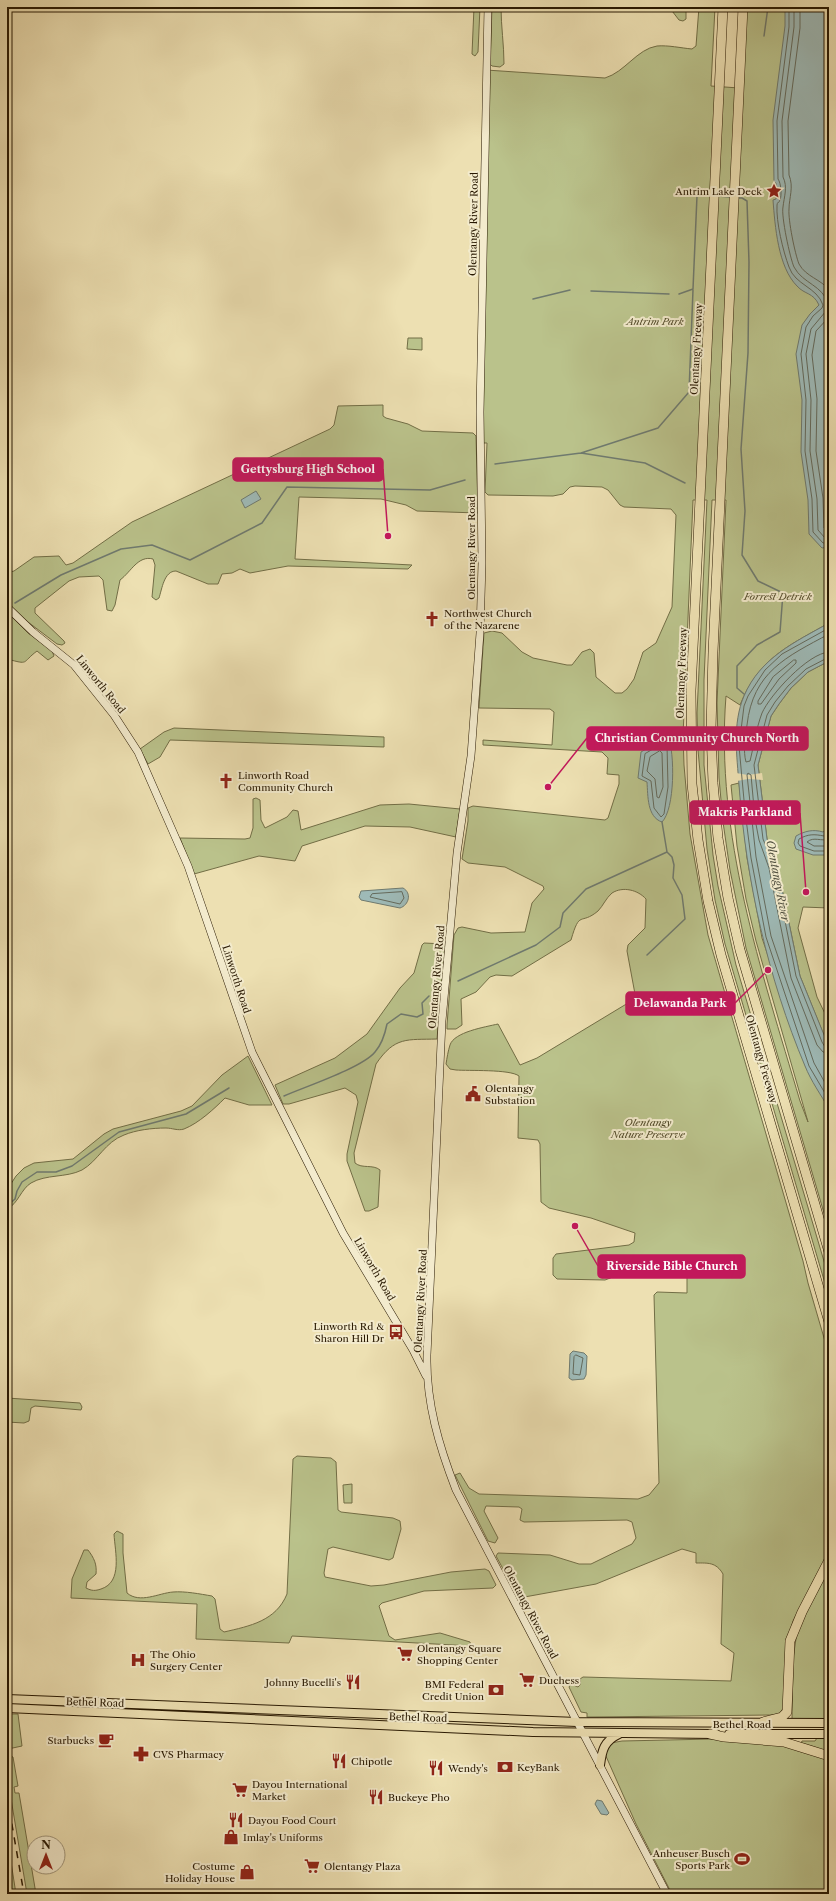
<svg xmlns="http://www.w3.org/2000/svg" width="836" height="1901" font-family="'Libre Caslon Text',serif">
  <rect width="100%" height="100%" fill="#ede0b2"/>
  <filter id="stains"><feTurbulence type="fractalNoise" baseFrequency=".005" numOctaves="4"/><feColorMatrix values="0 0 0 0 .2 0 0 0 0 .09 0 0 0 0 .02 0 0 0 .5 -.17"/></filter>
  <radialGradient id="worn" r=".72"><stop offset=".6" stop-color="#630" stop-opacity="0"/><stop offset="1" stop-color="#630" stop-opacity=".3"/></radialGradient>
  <!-- green -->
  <path fill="#bac28b" stroke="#726e46" d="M474,7H480L478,52L475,56L472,54Z
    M492,7H501C501,26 504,45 504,64L500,67L492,66L490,64Z
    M669,7H684L686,11V19L683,21L679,20Z
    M699,7H715L711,86L739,88L743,7H829V623C788,646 759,658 740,705L726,696C715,835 761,969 800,1101L808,1122L756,941L746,899L737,846L731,785L739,783L747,858L762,938L806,1067L829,1109V1230L746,948L730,870L723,822L719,778L717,703L726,500H712L704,680V765L713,855L718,886L736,965L829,1278V1297L725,944L715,900L707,849L698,750L697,713L707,500H693L683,736L684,765L690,834L708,935L803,1261L808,1283L829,1355V1551L793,1621L786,1648L784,1707L779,1714L772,1715L593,1717H587V1713L581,1712L569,1687L571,1684L578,1687L580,1685V1679L583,1677L731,1681L734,1653L721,1644L723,1574C716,1562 708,1563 696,1563V1553L682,1549L596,1584L519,1598L496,1556L498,1553L550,1555L579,1564H591L632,1544L636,1538L632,1522L627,1520L524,1522L520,1520L522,1509L519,1507L486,1506L484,1511L498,1538L495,1543L488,1541L455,1475L460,1473L469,1488L479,1494L638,1499L649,1495L659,1483L654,1295L657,1292L687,1293V1271L663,1268L652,1260L640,1259L630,1263L618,1275L605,1280L557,1279L553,1275V1258L556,1254L629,1245L634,1242L635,1233L591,1218L549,1208L541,1202L540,1144L538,1140L518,1138L519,1076C510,1069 468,1071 456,1070L450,1069L446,1064C447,1058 448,1051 450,1045C454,1032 485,1027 498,1024L520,1065L537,1058L633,1000L635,994L627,951L628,945L645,928L646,899C638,890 623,886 612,893C606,898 603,906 598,911C580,926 580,909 571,940L512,976L496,975L490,977L476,992L461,999L462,1025L456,1029H447V1025L454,935L458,928L462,927L491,933L525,932L532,903L544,889L543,886L505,867L468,863L462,859L468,821V808L473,806L605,820L608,818L619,784V775L607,774L608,758L602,752L483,745V740L552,745L554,712L550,709L479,708L484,633L492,631L502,633L522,652L533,658L567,665H572L582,652L590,649L594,653L596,677L615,693H622L627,689L634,679L643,652L656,643L672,607L676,515L671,509L624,507L620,505L608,490L602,487L575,486L570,487L563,494L553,496L488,495L485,492L487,443H480L486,70L605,78C625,72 637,49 657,46C668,45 681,48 692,49L696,46Z
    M408,338H422V350L407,349Z
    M383,405V416L386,418L408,424L422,431L473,433L476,436L478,513L417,511L406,505L381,499L299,497L295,559L412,565L408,569L288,566L250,573L240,569L232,573L222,574L218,584H208L176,571C164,571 162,589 159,598L156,600L152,597L155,565L153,559C138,555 131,572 120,580L115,605L112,611L107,610L103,580L99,576L79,577L69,581L35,608V613L64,641L65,643L62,645L57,644L20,616L7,602V573L14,571L34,557L59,556L66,565L73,563L132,522L330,429L334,425L338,406Z
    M7,612L28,633L52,651L54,656L48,660L37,651C21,663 30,665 7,659Z
    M829,661V908L803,907L798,928L817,997L829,1022V1048L800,976L777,865L767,839L758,765L771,716L779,704L791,688L808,672Z
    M174,728L384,737V747L170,740L160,757L148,764L140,749L164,732Z
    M256,798L260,800L261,820L265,828L287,817L293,810L298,811L301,830L380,805L409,804L460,809L456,837L410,827L365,826L302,846L295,861L259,856L194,874L180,838L245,839L250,838L253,828V799Z
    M424,943L445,944L437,1039C407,1040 395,1036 376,1064L354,1153L355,1163C362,1169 373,1164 380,1170L378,1207L369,1211H365L347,1161V1154L358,1102L356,1095L345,1088L289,1104H283L275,1085L335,1058L367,1034L400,988L414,973L422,945Z
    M248,1056L272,1105H249L225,1098C214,1109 199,1123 184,1129C178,1131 172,1128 166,1128C152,1128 136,1130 124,1135C105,1142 98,1161 82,1170C66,1178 46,1174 31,1183C21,1189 18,1204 7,1209V1190L16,1176L24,1168L34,1163L73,1159L104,1134L113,1129L181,1111L192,1106L222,1075Z
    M7,1398L80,1403L82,1407L81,1410L35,1406L31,1408L29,1421L24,1423L7,1422Z
    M297,1456L331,1458L336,1462L338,1510L341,1512L393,1518L400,1521L401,1529L393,1558L389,1560L333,1547L328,1549L324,1573L325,1577L371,1586L384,1585L451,1572L485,1569L489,1571L496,1585L493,1588L424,1591L382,1603L379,1606L389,1636L395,1640L440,1633L470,1642L471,1646L292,1636L289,1643L196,1639L197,1604L71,1598L72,1579L84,1550H88C94,1558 97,1564 96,1574L87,1582L86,1588C92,1591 95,1591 101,1589C123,1582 115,1552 114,1534L117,1531L123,1534V1553L127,1593C140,1604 159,1593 173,1592C185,1591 200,1594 212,1596L215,1599L220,1629L224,1632C250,1626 276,1621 287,1594L293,1459Z
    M352,1484V1503H344L343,1485Z
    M829,1565V1719H792L793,1659L797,1632Z
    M7,1714H18L22,1746L8,1749L10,1756L13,1757L18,1786L14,1787L15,1793H19L36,1894H27L7,1775Z
    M817,1738H829V1752L801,1743L802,1741H815Z
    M713,1739L779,1744L829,1759V1894H672L636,1824L605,1754L611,1743L622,1741Z
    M11,1862L16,1894H10L7,1864Z"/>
  <!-- water -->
  <path fill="#9ebab7" stroke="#6f7a6f" d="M785,7H829V547L822,548L809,534L808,500L801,452L802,400L796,354L802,325L810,314L819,305C813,292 805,295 797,286C778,267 775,226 773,200L776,199V183L774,182L773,120L785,26Z
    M256,491L261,499L245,508L241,500Z
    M829,623V661L808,672L791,688L779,704L771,716L758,765L767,839L777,865L800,976L829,1047V1109C821,1095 811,1081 805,1066C768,978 746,881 739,785C737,756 732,724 744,696C760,658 795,642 829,623Z
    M668,736C675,753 675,809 662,822C647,817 648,796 647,782L638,778L641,752Z
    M829,828V855H813L796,849L794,843L796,836C805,831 813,829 823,832Z
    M403,888C412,893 409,905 400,908L361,900L359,897L361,891Z
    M573,1351L584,1353L587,1356L586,1375L584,1379L572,1380L569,1378L570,1354Z
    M597,1800L602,1801L609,1813L607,1815L601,1814L595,1804Z"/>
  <!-- pier -->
  <path fill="#ede0b2" d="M736,773L748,775L762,773L763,780L748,779L737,781Z"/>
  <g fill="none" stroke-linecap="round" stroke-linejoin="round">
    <!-- shore -->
    <path stroke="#646a5c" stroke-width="1" d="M789,7V27L777,121L778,179C781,183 782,195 780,200C778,205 778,200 777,205C776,222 783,251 789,267C795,285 817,287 823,305L822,308L813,316L806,327L801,354L806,400L805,451L812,499L813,532L823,543H829
      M794,7V27L782,121L783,177C788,187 784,197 783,207C781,216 790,258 794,267C803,284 823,285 828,304L826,311L811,329L806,354L811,400L810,451L817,499L818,530L825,538H829
      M800,7V28L788,121L789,175C794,187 789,198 789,209C788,220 795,254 799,264C806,277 821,279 829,290
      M829,317L816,331L812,355L817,399L816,451L823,498L824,528L829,532
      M829,628L782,654L765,670L748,696L744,706L739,746L745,811L751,858L766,937L809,1066L829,1100
      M829,634C786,657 753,672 747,725C745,738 743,751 746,762L750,761C754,745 756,729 762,713C770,695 808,653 829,652
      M829,657L806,669L788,686L775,702L767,715L754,765L763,839L774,866L796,976L822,1042L825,1047L829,1048
      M794,660H796V663L779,679L761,704H758V701L773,677Z
      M664,743L667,745L668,787L664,814L661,817L654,808L651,781L642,776L645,754Z
      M660,751L662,753L663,787L659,798L657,797L655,779L647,771L650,757Z
      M829,833L824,836C814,834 808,834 799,839L798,843L800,846L814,851H829
      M829,839C821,842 814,836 807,842L814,846H829
      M402,892L404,898L400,904L370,897L372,894Z
      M829,1053L823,1052L817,1045L791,978L769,868L759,840L755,819L751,775L748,773L747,775L756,857L771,936L814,1063L829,1090
      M576,1355L583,1358L580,1375L573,1374L574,1357Z"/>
    <!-- stream -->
    <path stroke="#6f7a6f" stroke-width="1.5" d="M764,36L768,7
      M718,196L730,197
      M738,198H742L747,201L749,262L748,353L741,449L745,511L742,555L758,581L783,593L780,632L757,645L737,666V688L744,694
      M591,291L669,294
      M679,294L693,289L697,196H710
      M533,299L570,290
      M581,453L658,428L689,392L693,290
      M495,464L581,453L645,463L685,483
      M15,603L61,575L121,549L152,545L190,560L262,523L287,487L430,490L465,480
      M647,955L685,919L682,895L673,878L674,865L672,857L667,852L662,822
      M458,981L536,945L560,927L563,913L586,889L667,852
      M284,1096C304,1087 362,1068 375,1052C382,1044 385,1034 387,1024L401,1014L417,1017L423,1014L422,1003L429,996
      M7,1206L15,1199L17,1191L22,1182L37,1172H56L72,1166L119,1132L186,1114L229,1088"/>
    <defs>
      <path id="secondary" d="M488,7L480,412L482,563L480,633L471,756L457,853L442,1021L427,1355C426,1403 439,1446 456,1490L667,1894
        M7,607L33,632L74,665L114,715L138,752L188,866L252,1052L343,1233L413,1350L426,1376"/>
      <path id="primary" d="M7,1699L577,1722L829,1723
        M7,1708L533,1732L716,1734
        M729,1734H829
        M600,1765C602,1750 604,1741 619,1734"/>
      <path id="highway" d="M723,7L691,691L692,784L698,840L708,901L721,955L829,1322
        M743,7L713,652L711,730L713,783L718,838L728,898L740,950L829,1252
        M763,1722L782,1717L787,1712L790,1641L802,1612L829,1560
        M710,1734L724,1737L784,1742L829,1756"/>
    </defs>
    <!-- secondary casing -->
    <use href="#secondary" stroke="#291902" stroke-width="8"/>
    <!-- primary casing -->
    <use href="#primary" stroke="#291902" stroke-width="10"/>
    <!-- highway casing -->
    <use href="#highway" stroke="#291902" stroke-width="10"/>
    <!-- secondary -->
    <use href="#secondary" stroke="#f3ebcd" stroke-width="7"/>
    <!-- primary -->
    <use href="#primary" stroke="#ede0b2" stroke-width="8"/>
    <!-- highway -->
    <use href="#highway" stroke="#ede0b2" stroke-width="9"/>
    <!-- rail -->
    <path stroke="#291902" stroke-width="1.5" stroke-dasharray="7 7" stroke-linecap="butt" d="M7,1796L24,1894"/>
  </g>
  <!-- icons -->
  <defs>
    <symbol id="sight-bare" viewBox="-9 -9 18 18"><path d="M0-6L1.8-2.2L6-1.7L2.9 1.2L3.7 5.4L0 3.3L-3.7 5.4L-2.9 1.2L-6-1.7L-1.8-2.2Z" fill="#8f2418" stroke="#f3ebcd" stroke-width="2.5" paint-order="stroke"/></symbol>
    <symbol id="church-bare" viewBox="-9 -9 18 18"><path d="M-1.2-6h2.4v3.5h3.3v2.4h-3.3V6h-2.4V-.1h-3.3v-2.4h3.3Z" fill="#8f2418" stroke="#f3ebcd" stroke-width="2.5" paint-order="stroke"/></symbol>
    <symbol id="civic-bare" viewBox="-9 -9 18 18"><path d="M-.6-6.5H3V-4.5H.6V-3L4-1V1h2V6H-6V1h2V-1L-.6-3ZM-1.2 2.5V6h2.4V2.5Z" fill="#8f2418" stroke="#f3ebcd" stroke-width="2.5" paint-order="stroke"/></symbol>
    <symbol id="bus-bare" viewBox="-9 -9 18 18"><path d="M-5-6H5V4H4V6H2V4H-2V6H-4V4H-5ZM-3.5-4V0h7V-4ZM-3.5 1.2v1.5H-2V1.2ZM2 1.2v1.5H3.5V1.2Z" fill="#8f2418" stroke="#f3ebcd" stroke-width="2.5" paint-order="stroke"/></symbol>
    <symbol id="supermarket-bare" viewBox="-9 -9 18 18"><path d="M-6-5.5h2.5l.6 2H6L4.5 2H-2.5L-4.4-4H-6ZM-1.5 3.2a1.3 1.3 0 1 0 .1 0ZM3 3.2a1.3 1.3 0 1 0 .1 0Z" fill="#8f2418" stroke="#f3ebcd" stroke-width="2.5" paint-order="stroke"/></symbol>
    <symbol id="hospital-bare" viewBox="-9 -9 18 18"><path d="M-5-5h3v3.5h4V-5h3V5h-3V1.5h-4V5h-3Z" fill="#8f2418" stroke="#f3ebcd" stroke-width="2.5" paint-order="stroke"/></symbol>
    <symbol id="restaurant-bare" viewBox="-9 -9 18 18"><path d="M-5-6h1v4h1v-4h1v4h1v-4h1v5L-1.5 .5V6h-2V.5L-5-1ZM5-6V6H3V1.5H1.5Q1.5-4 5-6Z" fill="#8f2418" stroke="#f3ebcd" stroke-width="2.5" paint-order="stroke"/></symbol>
    <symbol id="bank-bare" viewBox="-9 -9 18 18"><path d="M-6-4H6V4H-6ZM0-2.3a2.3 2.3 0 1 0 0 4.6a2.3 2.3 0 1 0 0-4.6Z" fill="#8f2418" stroke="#f3ebcd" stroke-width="2.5" paint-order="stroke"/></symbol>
    <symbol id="cafe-bare" viewBox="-9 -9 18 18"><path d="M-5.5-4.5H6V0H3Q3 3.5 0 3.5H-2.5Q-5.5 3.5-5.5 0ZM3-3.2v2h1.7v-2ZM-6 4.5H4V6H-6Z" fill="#8f2418" stroke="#f3ebcd" stroke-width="2.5" paint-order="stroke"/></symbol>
    <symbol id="pharmacy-bare" viewBox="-9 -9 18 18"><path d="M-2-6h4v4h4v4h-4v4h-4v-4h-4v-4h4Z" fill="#8f2418" stroke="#f3ebcd" stroke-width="2.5" paint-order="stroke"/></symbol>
    <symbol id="shop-bare" viewBox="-9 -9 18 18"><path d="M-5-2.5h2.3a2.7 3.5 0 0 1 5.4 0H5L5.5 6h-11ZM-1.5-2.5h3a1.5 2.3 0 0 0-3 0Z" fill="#8f2418" stroke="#f3ebcd" stroke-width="2.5" paint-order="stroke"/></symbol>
    <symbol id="stadium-bare" viewBox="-9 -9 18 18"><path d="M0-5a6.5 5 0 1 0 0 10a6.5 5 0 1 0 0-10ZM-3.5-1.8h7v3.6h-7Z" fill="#8f2418" stroke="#f3ebcd" stroke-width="2.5" paint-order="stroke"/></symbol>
  </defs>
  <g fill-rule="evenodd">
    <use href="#sight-bare" x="763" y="180" width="22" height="22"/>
    <use href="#church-bare" x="421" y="608" width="22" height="22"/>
    <use href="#church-bare" x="215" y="770" width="22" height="22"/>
    <use href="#civic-bare" x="462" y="1083" width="22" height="22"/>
    <use href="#bus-bare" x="385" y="1321" width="22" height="22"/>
    <use href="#supermarket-bare" x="394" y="1643" width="22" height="22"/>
    <use href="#hospital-bare" x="127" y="1649" width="22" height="22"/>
    <use href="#supermarket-bare" x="516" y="1669" width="22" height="22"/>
    <use href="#restaurant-bare" x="342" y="1671" width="22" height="22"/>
    <use href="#bank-bare" x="485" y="1679" width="22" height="22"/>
    <use href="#cafe-bare" x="95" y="1729" width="22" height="22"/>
    <use href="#pharmacy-bare" x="130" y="1743" width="22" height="22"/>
    <use href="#restaurant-bare" x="328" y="1750" width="22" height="22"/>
    <use href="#bank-bare" x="494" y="1756" width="22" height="22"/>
    <use href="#restaurant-bare" x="425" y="1757" width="22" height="22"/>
    <use href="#supermarket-bare" x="229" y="1779" width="22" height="22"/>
    <use href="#restaurant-bare" x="365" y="1786" width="22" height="22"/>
    <use href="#restaurant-bare" x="225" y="1809" width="22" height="22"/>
    <use href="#shop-bare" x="220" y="1826" width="22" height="22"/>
    <use href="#stadium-bare" x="731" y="1848" width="22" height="22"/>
    <use href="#supermarket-bare" x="301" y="1855" width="22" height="22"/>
    <use href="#shop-bare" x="236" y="1861" width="22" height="22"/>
  </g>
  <g text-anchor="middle" stroke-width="4" stroke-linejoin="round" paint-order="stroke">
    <!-- poi labels -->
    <g font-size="10" fill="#291902" stroke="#f3ebcd" text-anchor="start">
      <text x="762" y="195" text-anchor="end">Antrim Lake Deck</text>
      <text x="444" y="617">Northwest Church<tspan x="444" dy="12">of the Nazarene</tspan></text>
      <text x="238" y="779">Linworth Road<tspan x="238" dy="12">Community Church</tspan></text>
      <text x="485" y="1092">Olentangy<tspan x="485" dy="12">Substation</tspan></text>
      <text x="384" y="1330" text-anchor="end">Linworth Rd &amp;<tspan x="384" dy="12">Sharon Hill Dr</tspan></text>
      <text x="417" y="1652">Olentangy Square<tspan x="417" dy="12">Shopping Center</tspan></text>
      <text x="150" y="1658">The Ohio<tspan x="150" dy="12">Surgery Center</tspan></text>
      <text x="539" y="1684">Duchess</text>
      <text x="341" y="1686" text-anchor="end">Johnny Bucelli's</text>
      <text x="484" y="1688" text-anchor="end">BMI Federal<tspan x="484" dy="12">Credit Union</tspan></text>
      <text x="94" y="1744" text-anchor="end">Starbucks</text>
      <text x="153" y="1758">CVS Pharmacy</text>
      <text x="351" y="1765">Chipotle</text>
      <text x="517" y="1771">KeyBank</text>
      <text x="448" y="1772">Wendy's</text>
      <text x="252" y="1788">Dayou International<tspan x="252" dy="12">Market</tspan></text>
      <text x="388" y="1801">Buckeye Pho</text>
      <text x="248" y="1824">Dayou Food Court</text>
      <text x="243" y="1841">Imlay's Uniforms</text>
      <text x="730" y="1857" text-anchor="end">Anheuser Busch<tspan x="730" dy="12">Sports Park</tspan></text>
      <text x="235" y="1870" text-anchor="end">Costume<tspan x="235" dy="12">Holiday House</tspan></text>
      <text x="324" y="1870">Olentangy Plaza</text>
    </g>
    <!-- street labels -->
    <g font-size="10" fill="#291902" stroke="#f3ebcd">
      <text transform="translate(473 224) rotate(-89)" y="4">Olentangy River Road</text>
      <text transform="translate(696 349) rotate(-87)" y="4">Olentangy Freeway</text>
      <text transform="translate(471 548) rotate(-90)" y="4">Olentangy River Road</text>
      <text transform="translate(681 673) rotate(-88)" y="4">Olentangy Freeway</text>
      <text transform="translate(101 684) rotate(51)" y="4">Linworth Road</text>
      <text transform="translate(436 977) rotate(-85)" y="4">Olentangy River Road</text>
      <text transform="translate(237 979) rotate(72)" y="4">Linworth Road</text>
      <text transform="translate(762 1059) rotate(74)" y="4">Olentangy Freeway</text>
      <text transform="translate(375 1269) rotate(60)" y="4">Linworth Road</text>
      <text transform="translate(420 1301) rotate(-87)" y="4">Olentangy River Road</text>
      <text transform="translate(531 1612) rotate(62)" y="4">Olentangy River Road</text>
      <text transform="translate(95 1702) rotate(2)" y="4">Bethel Road</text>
      <text transform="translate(418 1717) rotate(2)" y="4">Bethel Road</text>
      <text x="742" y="1728">Bethel Road</text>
    </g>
    <!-- park labels -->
    <g font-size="10" font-style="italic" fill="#544c2b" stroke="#f3ebcd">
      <text x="655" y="325">Antrim Park</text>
      <text x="778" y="600">Forrest Detrick</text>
      <text x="648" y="1126">Olentangy<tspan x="648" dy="12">Nature Preserve</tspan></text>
    </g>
    <!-- water labels -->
    <g font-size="11" font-style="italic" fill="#525141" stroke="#f3ebcd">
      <text transform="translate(778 881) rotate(79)" y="4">Olentangy River</text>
    </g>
  </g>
  <!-- callouts -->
  <path fill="none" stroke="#c2185b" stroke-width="1.5" d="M388 536L383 469M548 787L587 738M806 892L800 813M768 970L735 1003M575 1226L598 1266"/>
  <g fill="#c2185b" stroke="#f3ebcd" stroke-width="1.5">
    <circle cx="388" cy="536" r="4"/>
    <circle cx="548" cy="787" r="4"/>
    <circle cx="806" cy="892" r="4"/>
    <circle cx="768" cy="970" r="4"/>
    <circle cx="575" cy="1226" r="4"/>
  </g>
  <g fill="#c2185b" stroke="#c2185b" stroke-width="1.5">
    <rect x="233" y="458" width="150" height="23" rx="4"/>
    <rect x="587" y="727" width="221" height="23" rx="4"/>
    <rect x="690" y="801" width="110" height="23" rx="4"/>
    <rect x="626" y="992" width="109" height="23" rx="4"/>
    <rect x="598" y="1255" width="147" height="23" rx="4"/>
  </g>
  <g font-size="11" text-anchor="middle" font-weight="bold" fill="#fff">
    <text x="308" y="473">Gettysburg High School</text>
    <text x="697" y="742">Christian Community Church North</text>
    <text x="745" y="816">Makris Parkland</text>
    <text x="680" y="1007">Delawanda Park</text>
    <text x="672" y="1270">Riverside Bible Church</text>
  </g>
  <!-- margin -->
  <rect width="836" height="1901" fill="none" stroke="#ede0b2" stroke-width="24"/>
  <rect x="8" y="8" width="820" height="1885" fill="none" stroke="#291902" stroke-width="2"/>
  <rect x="12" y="12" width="812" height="1877" fill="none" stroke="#291902"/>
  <!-- north arrow -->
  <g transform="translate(46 1855)"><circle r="19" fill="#f3ebcd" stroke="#a2977c"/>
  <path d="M0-3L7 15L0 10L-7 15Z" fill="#8f2418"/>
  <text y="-6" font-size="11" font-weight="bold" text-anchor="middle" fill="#291902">N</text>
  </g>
  <rect width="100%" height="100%" filter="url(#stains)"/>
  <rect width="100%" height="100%" fill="url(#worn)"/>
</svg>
